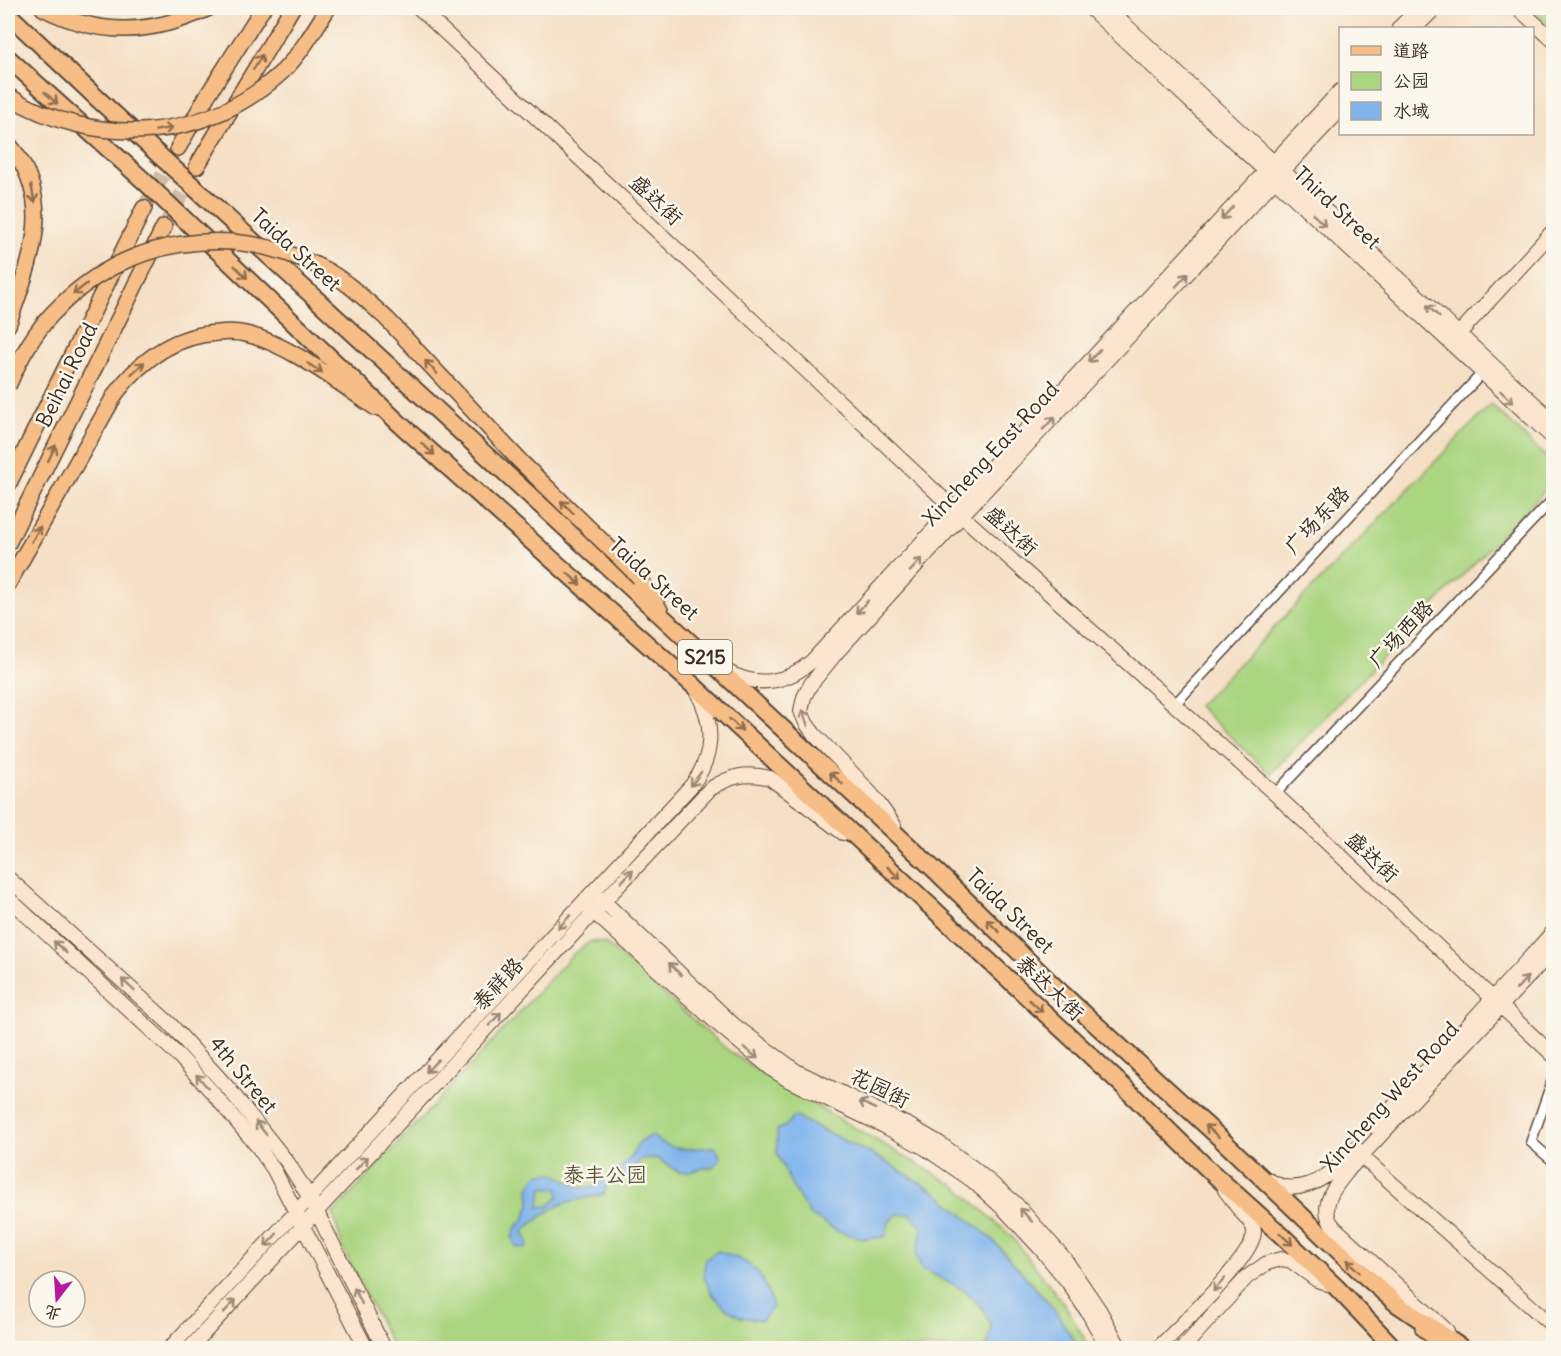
<svg xmlns="http://www.w3.org/2000/svg" width="1561" height="1356" font-family="Delius,'LXGW WenKai TC',sans-serif">
  <rect width="100%" height="100%" fill="#fbf7ec"/>
  <filter id="ink" filterUnits="userSpaceOnUse"><feTurbulence type="fractalNoise" baseFrequency=".0167" numOctaves="2"/><feDisplacementMap in="SourceGraphic" scale="12" xChannelSelector="R" yChannelSelector="G"/><feConvolveMatrix kernelMatrix="1 2 1 2 8 2 1 2 1" color-interpolation-filters="sRGB"/></filter>
  <filter id="wash" filterUnits="userSpaceOnUse"><feTurbulence type="fractalNoise" baseFrequency=".008" numOctaves="4" result="noise"/><feDisplacementMap in="SourceGraphic" scale="24" xChannelSelector="R" yChannelSelector="G"/><feGaussianBlur stdDeviation="1.35" result="paint"/><feColorMatrix in="noise" values="0 0 0 0 0 0 0 0 0 0 0 0 0 0 0 0 0 1.4 0 .05"/><feComposite in="paint" operator="in"/></filter>
  <g filter="url(#wash)">
    <rect width="100%" height="100%" fill="#f5dfc5"/>
    <!-- green -->
    <path fill="#abd581" stroke="#738050" stroke-width="1.5" d="M1530,8H1553V29Z
      M1491,404L1553,464V482L1270,774L1198,706Z
      M591,941L605,943L730,1052L780,1085L956,1186L1012,1237L1065,1305L1090,1348H393L343,1249L333,1214L573,954Z"/>
    <!-- water -->
    <path fill="#7fb4ed" stroke="#5d6f86" stroke-width="1.5" fill-rule="evenodd" d="M794,1116L876,1156L937,1193L992,1239L1054,1309L1079,1348H987L991,1325L981,1306L964,1290L922,1269L916,1255L920,1241L922,1227L911,1214H897L889,1222L885,1237L864,1239L837,1231L810,1215L792,1186L777,1153V1130L786,1126Z
      M652,1136C675,1154 688,1148 715,1147L721,1158L713,1167L704,1168L690,1172H679L656,1158L641,1159L627,1176L608,1182L604,1194C590,1198 575,1199 562,1204C547,1210 536,1221 523,1231L528,1244L526,1249L517,1247L512,1239L515,1229L524,1219L530,1204L529,1186L538,1175C543,1174 548,1172 552,1173C566,1177 579,1194 596,1185C604,1181 625,1165 630,1158C640,1146 632,1142 652,1136ZM543,1188H557L559,1196L549,1206L538,1207Z
      M718,1251C754,1263 763,1270 773,1307L762,1320L740,1317L725,1308L712,1294L703,1275L706,1259Z"/>
  </g>
  <g filter="url(#ink)">
    <g fill="none" stroke-linecap="round" stroke-linejoin="round">
      <!-- primary-tunnel -->
      <path stroke="#d0bba4" stroke-width="15" stroke-dasharray="15 8" stroke-linecap="butt" d="M144,208L178,148
        M164,227L197,166"/>
      <defs>
        <path id="street" d="M1175,704L1485,370
          M1275,794L1554,498
          M1554,1076L1531,1142L1554,1162"/>
        <path id="secondary" d="M419,8L953,508L1275,794L1554,1056
          M1090,8L1554,439
          M1107,8L1554,422
          M1518,8L1554,41
          M1399,28L1419,8
          M1415,28L1435,8
          M1454,339L1554,230
          M724,670C756,688 784,685 812,661L1340,91
          M894,825L873,796L855,776L814,734L806,723L801,711L804,697L811,684L836,653L962,515L1340,110
          M8,878L169,1023L229,1089L288,1163L310,1198L384,1348
          M597,895L735,1026L796,1071L910,1126L939,1143L973,1168L1015,1203L1064,1258L1100,1311L1120,1348
          M8,898L180,1057L212,1092L258,1147L274,1170L366,1348
          M588,907L719,1025L773,1070L790,1081L884,1126L925,1148L973,1181L1005,1210L1041,1249L1068,1282L1089,1314L1108,1348
          M1375,1127L1554,931
          M1361,1156L1554,1327
          M1268,1180C1273,1182 1279,1186 1285,1187C1315,1191 1338,1168 1356,1148
          M1447,1331L1336,1229C1333,1226 1329,1221 1328,1216C1323,1198 1340,1181 1350,1168L1554,949
          M170,1348L691,786C714,757 715,724 697,692
          M190,1348L604,901L710,789C730,776 746,772 770,778L843,833
          M1158,1348C1177,1329 1256,1255 1254,1231C1253,1222 1244,1216 1239,1209C1234,1203 1230,1196 1225,1190
          M1183,1348L1247,1277L1267,1263L1281,1259L1291,1261L1317,1280L1334,1286"/>
        <path id="primary" d="M43,8C100,37 151,35 209,8
          M8,143C58,203 30,260 8,325
          M178,148L207,96L263,8
          M197,166L292,8
          M8,485L144,208
          M8,543L164,227
          M639,577L660,610
          M8,584L116,393C142,359 175,335 218,333C227,332 237,332 246,334C289,344 339,383 376,408
          M1423,1328L1445,1348"/>
        <path id="highway" d="M8,14L99,100L668,622L938,873L1057,989L1220,1138L1364,1275L1397,1304L1462,1348
          M8,58L143,180L401,425L693,685L1123,1086L1209,1170L1279,1233L1336,1287L1394,1348"/>
      </defs>
      <!-- street casing -->
      <use href="#street" stroke="#574537" stroke-width="12"/>
      <!-- secondary casing -->
      <use href="#secondary" stroke="#574537" stroke-width="16"/>
      <!-- primary casing -->
      <use href="#primary" stroke="#574537" stroke-width="18"/>
      <!-- highway casing -->
      <use href="#highway" stroke="#574537" stroke-width="20"/>
      <!-- street -->
      <use href="#street" stroke="#fff" stroke-width="9"/>
      <!-- secondary -->
      <use href="#secondary" stroke="#fbe5cf" stroke-width="14"/>
      <!-- primary -->
      <use href="#primary" stroke="#f6be86" stroke-width="15"/>
      <!-- highway -->
      <use href="#highway" stroke="#f6be86" stroke-width="16"/>
      <defs>
        <path id="primary-bridge" d="M8,96C96,149 206,143 283,71C301,53 315,29 328,8
          M8,386C19,360 33,334 53,313C125,237 230,221 322,268C346,280 367,301 387,319L521,462L639,577"/>
      </defs>
      <!-- primary-bridge casing -->
      <use href="#primary-bridge" stroke="#574537" stroke-width="18" stroke-linecap="butt"/>
      <!-- primary-bridge -->
      <use href="#primary-bridge" stroke="#f6be86" stroke-width="15"/>
    </g>
    <!-- one-way arrows -->
    <defs><path id="oneway-shaft" d="M-6 0H5M1.5-3L5.5 0L1.5 3" fill="none" stroke-width="1.6" stroke-linecap="round" stroke-linejoin="round" transform="scale(1.5)"/></defs>
    <g stroke="#8f6d4d">
      <use href="#oneway-shaft" transform="translate(258 62) rotate(-59)"/>
      <use href="#oneway-shaft" transform="translate(51 98) rotate(42)"/>
      <use href="#oneway-shaft" transform="translate(164 129) rotate(-10)"/>
      <use href="#oneway-shaft" transform="translate(33 194) rotate(78)"/>
      <use href="#oneway-shaft" transform="translate(241 272) rotate(44)"/>
      <use href="#oneway-shaft" transform="translate(80 289) rotate(142)"/>
      <use href="#oneway-shaft" transform="translate(431 367) rotate(-133)"/>
      <use href="#oneway-shaft" transform="translate(138 368) rotate(-43)"/>
      <use href="#oneway-shaft" transform="translate(315 368) rotate(32)"/>
      <use href="#oneway-shaft" transform="translate(428 449) rotate(42)"/>
      <use href="#oneway-shaft" transform="translate(52 453) rotate(-64)"/>
      <use href="#oneway-shaft" transform="translate(567 507) rotate(-136)"/>
      <use href="#oneway-shaft" transform="translate(36 534) rotate(-60)"/>
      <use href="#oneway-shaft" transform="translate(574 579) rotate(42)"/>
      <use href="#oneway-shaft" transform="translate(736 725) rotate(43)"/>
      <use href="#oneway-shaft" transform="translate(836 778) rotate(-137)"/>
      <use href="#oneway-shaft" transform="translate(894 873) rotate(43)"/>
      <use href="#oneway-shaft" transform="translate(993 926) rotate(-136)"/>
      <use href="#oneway-shaft" transform="translate(1036 1006) rotate(43)"/>
      <use href="#oneway-shaft" transform="translate(1212 1131) rotate(-137)"/>
      <use href="#oneway-shaft" transform="translate(1286 1239) rotate(43)"/>
      <use href="#oneway-shaft" transform="translate(1353 1266) rotate(-136)"/>
    </g>
    <g stroke="#9b8876">
      <use href="#oneway-shaft" transform="translate(1227 213) rotate(133)"/>
      <use href="#oneway-shaft" transform="translate(1319 220) rotate(43)"/>
      <use href="#oneway-shaft" transform="translate(1182 280) rotate(-47)"/>
      <use href="#oneway-shaft" transform="translate(1433 311) rotate(-137)"/>
      <use href="#oneway-shaft" transform="translate(1094 356) rotate(133)"/>
      <use href="#oneway-shaft" transform="translate(1507 397) rotate(43)"/>
      <use href="#oneway-shaft" transform="translate(1049 423) rotate(-47)"/>
      <use href="#oneway-shaft" transform="translate(916 565) rotate(-47)"/>
      <use href="#oneway-shaft" transform="translate(862 607) rotate(133)"/>
      <use href="#oneway-shaft" transform="translate(805 718) rotate(-110)"/>
      <use href="#oneway-shaft" transform="translate(696 779) rotate(126)"/>
      <use href="#oneway-shaft" transform="translate(627 876) rotate(-47)"/>
      <use href="#oneway-shaft" transform="translate(564 922) rotate(133)"/>
      <use href="#oneway-shaft" transform="translate(60 947) rotate(-137)"/>
      <use href="#oneway-shaft" transform="translate(675 969) rotate(-136)"/>
      <use href="#oneway-shaft" transform="translate(1522 983) rotate(-48)"/>
      <use href="#oneway-shaft" transform="translate(128 985) rotate(-137)"/>
      <use href="#oneway-shaft" transform="translate(495 1019) rotate(-47)"/>
      <use href="#oneway-shaft" transform="translate(751 1053) rotate(38)"/>
      <use href="#oneway-shaft" transform="translate(432 1066) rotate(133)"/>
      <use href="#oneway-shaft" transform="translate(202 1081) rotate(-132)"/>
      <use href="#oneway-shaft" transform="translate(867 1105) rotate(-154)"/>
      <use href="#oneway-shaft" transform="translate(261 1128) rotate(-128)"/>
      <use href="#oneway-shaft" transform="translate(362 1163) rotate(-47)"/>
      <use href="#oneway-shaft" transform="translate(1026 1215) rotate(-132)"/>
      <use href="#oneway-shaft" transform="translate(271 1240) rotate(133)"/>
      <use href="#oneway-shaft" transform="translate(1219 1285) rotate(132)"/>
      <use href="#oneway-shaft" transform="translate(358 1296) rotate(-116)"/>
      <use href="#oneway-shaft" transform="translate(230 1306) rotate(-47)"/>
    </g>
  </g>
  <g text-anchor="middle" stroke-width="5" stroke-linejoin="round" paint-order="stroke">
    <!-- shield labels -->
    <rect fill="#fbf7ec" stroke="#75685c" stroke-width="1.5" x="678" y="640" width="54" height="34" rx="4.5"/>
    <g font-size="20" font-weight="bold" fill="#3b2a1e">
      <text x="705" y="664">S215</text>
    </g>
    <!-- street labels -->
    <g font-size="21" fill="#3b2a1e" stroke="#fbf7ec">
      <text transform="translate(656 200) rotate(43)" y="7">盛达街</text>
      <text transform="translate(1337 208) rotate(43)" y="7">Third Street</text>
      <text transform="translate(296 250) rotate(42)" y="7">Taida Street</text>
      <text transform="translate(67 375) rotate(-64)" y="7">Beihai Road</text>
      <text transform="translate(991 454) rotate(-47)" y="7">Xincheng East Road</text>
      <text transform="translate(1317 520) rotate(-47)" y="7">广场东路</text>
      <text transform="translate(1011 531) rotate(42)" y="7">盛达街</text>
      <text transform="translate(654 579) rotate(42)" y="7">Taida Street</text>
      <text transform="translate(1401 634) rotate(-47)" y="7">广场西路</text>
      <text transform="translate(1372 857) rotate(43)" y="7">盛达街</text>
      <text transform="translate(1010 911) rotate(44)" y="7">Taida Street</text>
      <text transform="translate(498 984) rotate(-47)" y="7">泰祥路</text>
      <text transform="translate(1050 988) rotate(43)" y="7">泰达大街</text>
      <text transform="translate(243 1075) rotate(50)" y="7">4th Street</text>
      <text transform="translate(880 1088) rotate(26)" y="7">花园街</text>
      <text transform="translate(1390 1097) rotate(-48)" y="7">Xincheng West Road</text>
    </g>
    <!-- park labels -->
    <g font-size="21" fill="#575537" stroke="#fbf7ec">
      <text x="605" y="1182">泰丰公园</text>
    </g>
  </g>
  <!-- margin -->
  <rect width="1561" height="1356" fill="none" stroke="#fbf7ec" stroke-width="30"/>
  <!-- legend -->
  <rect x="1339" y="27" width="195" height="108" fill="#fbf7ec" stroke="#aea59a" stroke-width="1.5"/>
  <rect x="1351" y="46" width="30" height="9" fill="#f6be86" stroke="#aea59a" stroke-width="1.5"/>
  <text x="1393" y="57" font-size="18" fill="#3b2a1e">道路</text>
  <rect x="1351" y="72" width="30" height="18" fill="#abd581" stroke="#aea59a" stroke-width="1.5"/>
  <text x="1393" y="87" font-size="18" fill="#3b2a1e">公园</text>
  <rect x="1351" y="102" width="30" height="18" fill="#7fb4ed" stroke="#aea59a" stroke-width="1.5"/>
  <text x="1393" y="117" font-size="18" fill="#3b2a1e">水域</text>
  <!-- north arrow -->
  <g transform="translate(57 1299) rotate(197)"><circle r="28" fill="#fbf7ec" stroke="#aea59a" stroke-width="1.5"/>
  <path d="M0-4.5L10 22L0 15L-10 22Z" fill="#b5179e"/>
  <text y="-9" font-size="16" font-weight="bold" text-anchor="middle" fill="#3b2a1e">北</text>
  </g>
</svg>
